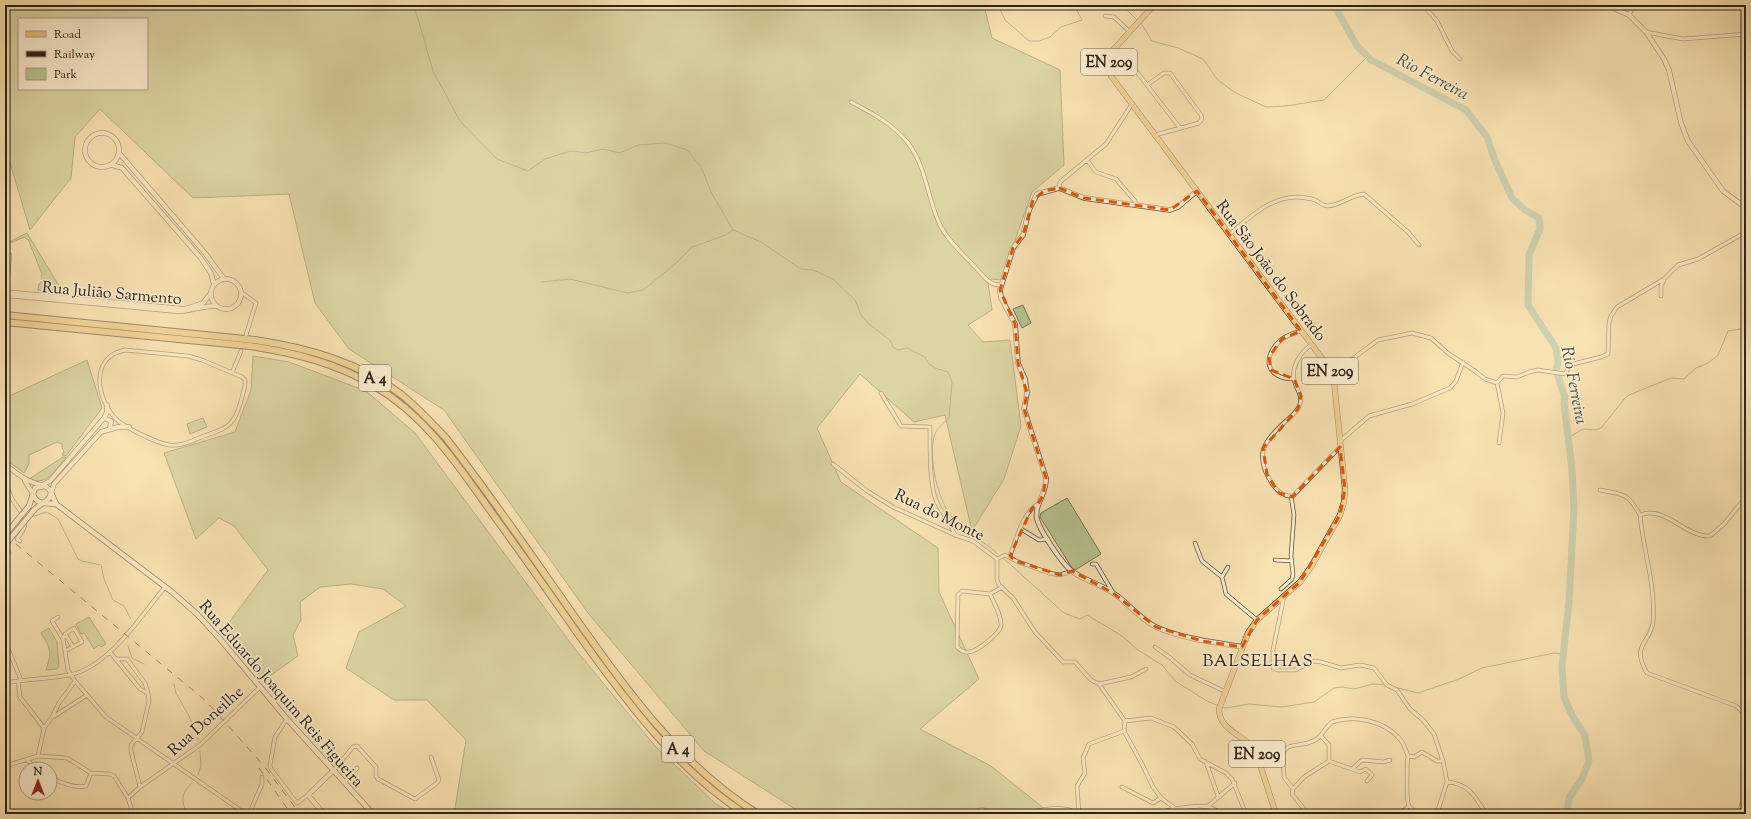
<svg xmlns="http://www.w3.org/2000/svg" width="1751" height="819" font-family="'Sorts Mill Goudy',serif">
  <rect width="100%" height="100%" fill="#f9e2b2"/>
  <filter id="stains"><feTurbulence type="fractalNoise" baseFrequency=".005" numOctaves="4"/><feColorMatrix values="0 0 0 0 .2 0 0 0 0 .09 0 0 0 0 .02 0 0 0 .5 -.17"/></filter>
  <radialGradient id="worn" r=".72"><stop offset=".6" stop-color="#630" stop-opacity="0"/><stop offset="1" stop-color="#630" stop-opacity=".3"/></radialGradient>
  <!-- green -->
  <path fill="#b8c490" stroke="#717354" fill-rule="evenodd" d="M5,5H984L992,38L1060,70L1064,165L1032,192L1001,280L991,279L988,283L992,310L968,325L983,342L1010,340L1021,426L1004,479L972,531L945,415L914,422L860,374L817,428L841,482L938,548L939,592L979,679L920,729L991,766L1051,814H803L704,751L588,613L444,410L349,349L315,303L289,194L193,198L100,109L75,137L71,178L30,230L5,146ZM19,19H147V89H19Z
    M27,233L63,292L38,290L39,284L43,280L41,277L42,274L28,239H26L24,237L6,245L5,248V244Z
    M1023,305L1031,323L1022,328L1013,309Z
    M253,356L289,362L366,391L415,433L575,649L656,747L716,804L734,814H454L466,740L427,700H394L346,668L359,632L406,606L383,589L351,584L320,587L300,602L301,620L293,635L298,656L264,680L222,632L268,570L234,526L219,518L196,539L164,453L235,432L251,390Z
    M87,360L102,408L66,456L62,455L64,451L62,448V444L57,442L29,455V464L24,473L5,459V398Z
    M203,418L207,427L190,434L187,424Z
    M63,457H66C54,471 48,486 29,479Z
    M1067,498L1101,554L1075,570L1072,568L1040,517L1041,513Z
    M89,617L106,644L101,647L99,645L94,649L84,633L81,634L76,624Z
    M49,628L57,642L59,666L57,669L46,670C52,651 51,650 41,633Z"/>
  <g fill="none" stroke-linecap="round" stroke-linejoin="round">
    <!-- stream -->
    <path stroke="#708071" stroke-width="1" d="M414,5L433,71L460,121L497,159L528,171L545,159L571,151L586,153L603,149L620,153L638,145L665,143L687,150L701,167L711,192L733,230L761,242L801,269L813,270L833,279L855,300L861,315L869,324L890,340L893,347L898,350L907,348L925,357L928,363L935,368L948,372L952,382L949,418C942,424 936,429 934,437C928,457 938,501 952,517C964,532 982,540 997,553
      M998,5L1005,20L1029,41H1039L1050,37L1061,27L1082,20L1074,5
      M1122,5L1137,20
      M1141,23L1152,41L1178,48L1203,59L1217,79L1234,92L1266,107L1286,106L1324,100L1368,56
      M542,282L570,279L628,293L643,290L675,264L692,247L726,235L733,230
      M1568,438L1583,429L1595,430L1601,428L1625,398L1629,395L1671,378L1684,379L1696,368L1708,363L1718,355L1728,331L1746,328
      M31,517L47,512L58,519L78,559L82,561L101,565L104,579L113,600L124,606L131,619
      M5,528L10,526
      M1003,558L1064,613L1080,619L1087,615L1122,636L1138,650L1162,665L1175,681L1207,701L1219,706
      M128,646L132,658L144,664
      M174,684L176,693L189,716L198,740
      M1394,687L1418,693L1459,679L1482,668L1554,653L1563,654
      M1222,707L1226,708L1249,704L1282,707L1314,702L1334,688L1342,687L1354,689L1373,684L1386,685
      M198,775L201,765L200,751
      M186,814C182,799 180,795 192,783"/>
    <!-- river -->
    <path stroke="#9ebeac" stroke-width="7" d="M1334,5L1357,46L1371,60L1466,110L1487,137L1494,158L1512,198L1525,210L1539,218L1540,229L1529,255L1528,305L1556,348L1558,363L1556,370L1565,398L1564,403L1572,470L1574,509L1569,602L1562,666L1564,697L1572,715L1585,736L1589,761L1582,779L1569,798L1567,814"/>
    <defs>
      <path id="minor" d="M1423,5L1437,21L1452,51L1460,59
        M1629,15L1634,5
        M1105,16L1114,17L1130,32
        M1646,32L1683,39L1746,34
        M1130,63L1180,128
        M1147,85L1164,73H1170L1201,115L1202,119L1199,123L1155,135
        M851,102C872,113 893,124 908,143C927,168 927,198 940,225C948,241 963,254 975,267C983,275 989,286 1001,285
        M1087,160L1096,172L1116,179L1135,201L1136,205
        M1059,188L1060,182L1106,144L1132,104
        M1230,234C1250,217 1271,196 1299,197C1304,198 1310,198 1315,200C1320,202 1322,206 1328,206C1341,205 1351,195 1364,194L1408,232L1419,245
        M5,252L10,255L6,293
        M1746,287V297
        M241,292L256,303L246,335
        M1661,296V286L1664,280
        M1311,345C1302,351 1291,366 1294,379C1295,388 1303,394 1300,404C1298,411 1292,416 1287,420C1263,442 1253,455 1273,485C1278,492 1285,497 1293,496L1340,447
        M125,350L188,356L202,360L242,377L245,380V386C242,396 240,411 233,420C227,429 215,432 204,436C194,440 181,447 169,445C157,443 123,427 115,418C96,397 90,357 125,350Z
        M232,373L241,351
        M1332,374L1378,340L1412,333L1431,338L1449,354L1475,371L1485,379L1497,383L1503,376L1517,377L1529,372L1538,370L1565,374L1570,366L1573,364L1601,357L1608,354L1609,323L1611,316L1617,307L1664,279L1678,265L1698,259L1746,232
        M1294,379C1266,379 1261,357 1281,340C1287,335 1294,333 1301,331
        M1497,383L1503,413L1499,443
        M881,393L901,426L930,427C930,445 929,480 935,497C938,509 950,521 955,535
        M1340,441L1369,416L1412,404L1450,388L1456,381L1463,362
        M833,464L867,491L893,507L955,535L973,541L997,559
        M5,482C8,488 10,496 14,502C25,517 31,522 17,539L20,541
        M1600,490C1623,494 1628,493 1640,515C1643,551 1656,584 1653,622C1651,643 1630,644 1647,673L1736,706L1746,715
        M1640,515C1666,505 1684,537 1710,536L1724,524L1746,497
        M1021,529L1039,540L1048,539
        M1195,543L1202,561L1222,577
        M1010,556C1016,540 1022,513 1038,504
        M5,560L9,553
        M1275,560L1292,561
        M1092,564H1096L1112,591
        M1228,567L1222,577L1226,594L1257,620
        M1072,571L1060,575L1049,573L1016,561L1005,555L997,559V579L999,585L1013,598L1035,632L1063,662H1075L1091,680L1099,684L1125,721
        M1281,589L1292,579L1293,574L1291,556L1294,515L1291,496
        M990,594C994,603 1002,616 1001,626C999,634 977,652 968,652C964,653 960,650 957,647L958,595L962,591L990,594L1002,587
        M1284,596L1273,650V668L1278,670H1295L1314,661L1321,662L1341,668L1360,665L1374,668L1387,685L1397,690L1410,709L1423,720L1434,734L1443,761L1447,782L1438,810L1434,814
        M58,617L52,621L63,639
        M65,634L73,647
        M5,641L21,680
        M1155,647L1169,657L1190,675L1226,692
        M65,651L82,642L74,628L65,634L63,639L68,670L75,681L106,717L246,814
        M110,652L140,689L148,693
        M116,659H127L145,683L148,693L149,701L142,732L131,745V751L140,787
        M18,681L20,697L44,728
        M5,683C26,679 48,679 69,675C108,668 141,616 165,587
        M1099,684L1131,677L1146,669
        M53,717L87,695
        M287,719L275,737L270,765L271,769L297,803L308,795
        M1125,721L1151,718L1174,727L1192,744L1200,759L1226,773L1232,779L1246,814
        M1125,721L1124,731L1142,764L1153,787L1161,798L1176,809
        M1321,736L1329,745V761
        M1283,754C1286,743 1299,746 1308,743C1324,738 1321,731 1332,722C1354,715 1382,720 1398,737C1403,741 1406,750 1408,756
        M38,756L67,758L91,773L109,774L114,776L128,798L133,814
        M1408,756L1414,757L1422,752L1437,761H1443
        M27,760L38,769
        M1259,760L1283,754L1284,777L1293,789L1292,794L1308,814
        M1206,762L1218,796
        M5,766L38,756L44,728L52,717L59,703L75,681
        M1352,769L1362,760L1384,762L1390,760
        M333,771L353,747L357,746L376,767V776L378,779L415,799L437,783L439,780L431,757
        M50,777C61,783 74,789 86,786L91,773
        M1447,782C1468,783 1476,797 1486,814
        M344,783L357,768
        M1122,787L1153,803L1161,798
        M1293,789L1304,777L1329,761L1360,772L1366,769L1372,775L1367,781
        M128,798L140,787L200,745L260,687
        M1409,806L1417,814
        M1207,807L1235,783
        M981,809L997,814
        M249,814L262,784V777
        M1027,814C1040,809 1065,804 1077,814
        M1079,814L1077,786L1085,773L1083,758L1089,744L1124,731
        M1155,814C1167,810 1196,804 1208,807C1213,808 1218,812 1222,814
        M1400,814L1409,806C1406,801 1407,763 1408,756"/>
      <path id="tertiary" d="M1606,5L1629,15L1646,32L1664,59L1669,70L1681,123L1688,141L1723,191L1746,208
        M85 150a17 17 0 1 1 34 0a17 17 0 1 1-34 0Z
        M119,153L205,253L224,279
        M112,165L122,168L200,257L211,273L214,285
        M1197,191L1178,207L1170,210L1084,198L1059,188L1037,194L1029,210L1023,235L1013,248L1000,290L1001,298L1015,324L1018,363L1025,379L1027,393L1024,409L1046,478C1047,494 1034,504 1037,519C1040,531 1062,564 1073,572C1086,581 1103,585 1116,595C1130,605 1140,619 1156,627C1183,639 1214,642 1242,647
        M211 294a15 15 0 1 1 30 0a15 15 0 1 1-30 0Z
        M5,292L185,309L203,303L211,293
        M5,295L176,311C190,312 202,305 217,306
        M104,418L111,421L110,428
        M5,464C17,474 27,482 42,485L50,481L104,418L107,412V405
        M25,481L33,494
        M51,493L54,484L101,432L118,427H129
        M324,814L308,795L333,771
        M1739,814L1746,794"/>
      <path id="secondary" d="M33,494C36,505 47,503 56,504
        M29,506L35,488L45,486L50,490L56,504L172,592L197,614L220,639L287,719L373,814
        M34,510C40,503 49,503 51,493"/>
      <path id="primary" d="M1154,5L1114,49L1109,62L1111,76L1327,365L1334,381L1345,489L1344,502L1340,515L1311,567L1300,582L1257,620L1248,633L1219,709C1219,730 1243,735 1255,749L1276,814"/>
      <path id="motorway" d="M5,315L255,340C308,348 359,362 402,395C418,408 432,423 446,438C492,497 534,559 577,620C629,693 681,766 758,814
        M5,322L250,346C295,353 337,363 376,387C427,417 459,467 492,513C521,553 550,594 578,634C626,701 675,768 745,814"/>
    </defs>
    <!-- minor casing -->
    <use href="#minor" stroke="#5e523e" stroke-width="4.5"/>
    <!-- tertiary casing -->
    <use href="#tertiary" stroke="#5e523e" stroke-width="5.5"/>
    <!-- secondary casing -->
    <use href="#secondary" stroke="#2a2218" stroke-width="6"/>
    <!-- primary casing -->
    <use href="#primary" stroke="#2a2218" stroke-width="6"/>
    <!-- motorway casing -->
    <use href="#motorway" stroke="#2a2218" stroke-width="8"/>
    <!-- minor -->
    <use href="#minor" stroke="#fbeccd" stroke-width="3"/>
    <!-- tertiary -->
    <use href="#tertiary" stroke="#fbeccd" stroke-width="4"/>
    <!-- secondary -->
    <use href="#secondary" stroke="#fbeccd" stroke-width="4.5"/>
    <!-- primary -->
    <use href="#primary" stroke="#ecc179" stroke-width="5"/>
    <!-- motorway -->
    <use href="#motorway" stroke="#ecc179" stroke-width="6"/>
    <!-- rail -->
    <path stroke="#2a2218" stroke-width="1" stroke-dasharray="7 7" stroke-linecap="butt" d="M5,535L206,701L264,766L300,814
      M259,768L291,814"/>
    <defs>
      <path id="secondary-bridge" d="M5,535L29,506
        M5,545L34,510"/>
    </defs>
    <!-- secondary-bridge casing -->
    <use href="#secondary-bridge" stroke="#2a2218" stroke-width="6" stroke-linecap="butt"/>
    <!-- secondary-bridge -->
    <use href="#secondary-bridge" stroke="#fbeccd" stroke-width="4.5"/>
  </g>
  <!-- marked area -->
  <path d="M0 0H1751V819H0ZM1059,188L1084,198L1170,210L1197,191L1301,331L1282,339L1269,357L1271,370L1294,379L1301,396L1298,409L1263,448L1267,475L1279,493L1292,497L1340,447L1345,489L1340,515L1300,582L1257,620L1242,647L1202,641L1156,627L1113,593L1072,571L1060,575L1016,561L1010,556L1032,508L1038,504L1043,495L1046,478L1024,409L1027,393L1018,363L1015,324L1000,290L1013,248L1023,235L1033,200L1044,191Z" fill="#f9e2b2" fill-opacity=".55" fill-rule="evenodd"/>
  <path fill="none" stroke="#de560d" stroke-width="3" stroke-dasharray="8 5" stroke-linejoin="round" d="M1059,188L1084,198L1170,210L1197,191L1301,331L1282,339L1269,357L1271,370L1294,379L1301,396L1298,409L1263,448L1267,475L1279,493L1292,497L1340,447L1345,489L1340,515L1300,582L1257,620L1242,647L1202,641L1156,627L1113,593L1072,571L1060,575L1016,561L1010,556L1032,508L1038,504L1043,495L1046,478L1024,409L1027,393L1018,363L1015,324L1000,290L1013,248L1023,235L1033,200L1044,191Z"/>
  <g text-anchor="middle" stroke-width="3.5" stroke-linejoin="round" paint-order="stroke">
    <!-- shield labels -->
    <g fill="#fbeccd" stroke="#695f4e" stroke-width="1">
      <rect x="1081" y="49" width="56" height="26" rx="3"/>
      <rect x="1302" y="358" width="56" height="26" rx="3"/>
      <rect x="359" y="365" width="32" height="26" rx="3"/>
      <rect x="662" y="736" width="32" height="26" rx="3"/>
      <rect x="1229" y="741" width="56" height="26" rx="3"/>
    </g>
    <g font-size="15" font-weight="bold" fill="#2a2218">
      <text x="1109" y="67">EN 209</text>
      <text x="1330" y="376">EN 209</text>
      <text x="375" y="383">A 4</text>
      <text x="678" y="754">A 4</text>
      <text x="1257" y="759">EN 209</text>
    </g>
    <!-- street labels -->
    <g font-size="16" fill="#2a2218" stroke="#fbeccd">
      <text transform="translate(1272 270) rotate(53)" y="6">Rua São João do Sobrado</text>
      <text transform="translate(112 292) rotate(5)" y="6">Rua Julião Sarmento</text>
      <text transform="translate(940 514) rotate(26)" y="6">Rua do Monte</text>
      <text transform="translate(282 693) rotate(49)" y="6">Rua Eduardo Joaquim Reis Figueira</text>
      <text transform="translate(205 720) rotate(-42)" y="6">Rua Doneilhe</text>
    </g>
    <!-- water labels -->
    <g font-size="17" font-style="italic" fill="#4d5144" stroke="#fbeccd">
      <text transform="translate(1433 76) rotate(28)" y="6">Rio Ferreira</text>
      <text transform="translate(1575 385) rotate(79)" y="6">Rio Ferreira</text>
    </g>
    <!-- neighbourhood labels -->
    <g font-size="17" letter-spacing="1" fill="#2a2218" stroke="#fbeccd">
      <text x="1258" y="666">BALSELHAS</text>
    </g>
  </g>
  <!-- margin -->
  <rect width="1751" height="819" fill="none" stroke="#f9e2b2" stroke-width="20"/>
  <rect x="6" y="6" width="1739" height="807" fill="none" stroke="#2a2218" stroke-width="2"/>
  <rect x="10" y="10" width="1731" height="799" fill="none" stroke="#2a2218"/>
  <!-- legend -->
  <rect x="18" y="18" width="130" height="72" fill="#fbeccd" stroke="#a79b85"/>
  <rect x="26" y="31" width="20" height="6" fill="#ecc179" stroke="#a79b85"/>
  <text x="54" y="38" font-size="12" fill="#2a2218">Road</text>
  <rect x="26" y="51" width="20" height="6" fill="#2a2218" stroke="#a79b85"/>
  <text x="54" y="58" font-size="12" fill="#2a2218">Railway</text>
  <rect x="26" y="68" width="20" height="12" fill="#b8c490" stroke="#a79b85"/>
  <text x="54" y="78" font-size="12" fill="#2a2218">Park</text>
  <!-- north arrow -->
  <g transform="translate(38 781)"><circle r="19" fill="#fbeccd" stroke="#a79b85"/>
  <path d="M0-3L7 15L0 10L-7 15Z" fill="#8f2418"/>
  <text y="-6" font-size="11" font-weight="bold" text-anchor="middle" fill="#2a2218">N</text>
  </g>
  <rect width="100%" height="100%" filter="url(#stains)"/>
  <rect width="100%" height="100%" fill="url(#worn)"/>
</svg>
